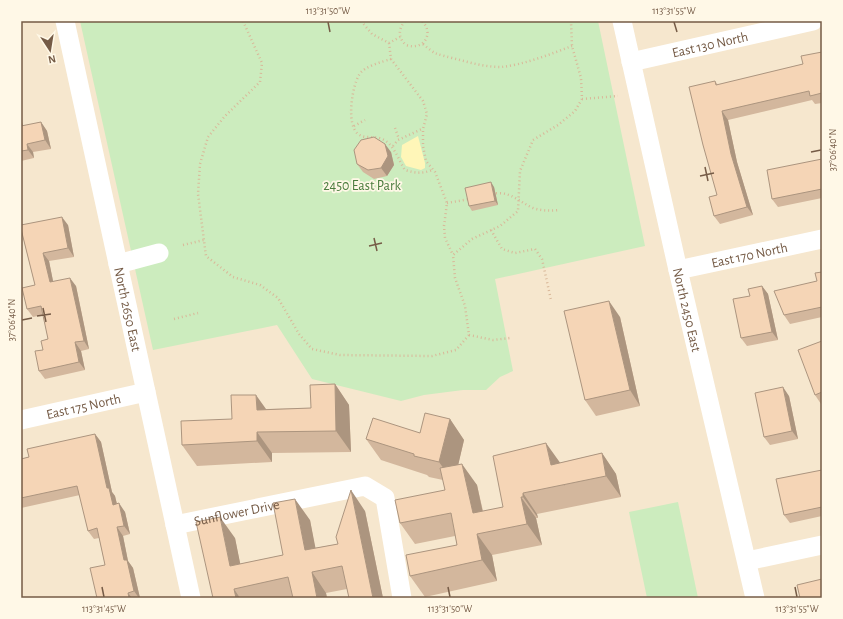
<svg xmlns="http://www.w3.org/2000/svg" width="843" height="619" font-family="'Alegreya Sans',sans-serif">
  <rect width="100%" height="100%" fill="#fef5e0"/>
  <!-- residential -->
  <path fill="#f6e7ce" d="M21,21H822V598H21Z"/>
  <!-- green -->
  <path fill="#ccecbe" d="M80,21H598L645,246L495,279L513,371L500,377L486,390H463L424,395L401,401L312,379L277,325L153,350Z
    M678,502L698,598H647L629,512Z"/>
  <!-- sand -->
  <path fill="#fff6b8" d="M418,136L425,163V168L421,170L406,166L401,157L402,145Z"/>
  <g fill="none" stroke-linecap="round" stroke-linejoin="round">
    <!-- path -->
    <path stroke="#d9b899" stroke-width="2.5" stroke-dasharray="1 3" stroke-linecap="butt" d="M243,21L262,63L260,82L225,116L208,137L200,164L198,194L206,256L233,277L260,285L278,298L299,334L312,349L340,355L432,356L456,350L469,335L465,306L455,278L453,255L472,239L500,226L518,211L520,171L533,140L558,125L575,111L582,99L581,78L572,46L571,21
      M361,21L372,34L389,43L400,37
      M405,21C398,29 398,38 406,45C423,51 435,34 422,21
      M389,43L391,59L423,101L427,114L423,129V146L426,161L435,172L447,203L444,226L445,238L453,255
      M423,44C437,56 435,53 452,58C468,62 484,67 501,67C523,65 551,54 572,46
      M391,59C382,62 364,66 359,75C352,87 346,124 358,134C365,139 372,136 379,138C394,142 397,158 405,170C415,173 422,174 432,170
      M582,99L618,96
      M354,126L365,120
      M395,128L399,139
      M393,146L398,140L422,129
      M492,194C510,190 519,202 533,208C542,211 550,211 559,210
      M447,203L470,199
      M491,230L502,249L515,253L535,249L542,259L551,300
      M183,245L204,240
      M174,319L198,313
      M469,335L493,340L510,338"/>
    <!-- minor -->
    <g stroke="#fff" stroke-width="19">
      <path id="s1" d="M65,21L191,598"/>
      <path id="s2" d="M622,21L678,270L755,598"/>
      <path id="s3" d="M631,62L813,21"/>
      <path d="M118,264L159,253"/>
      <path id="s4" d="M678,270L822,239"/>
      <path id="s5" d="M21,420L146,392"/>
      <path id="s6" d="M175,525L365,486L385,498L402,598"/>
      <path d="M747,561L822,545"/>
    </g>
  </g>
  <!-- wall -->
  <path fill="#d3b79d" d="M822,52V103L815,104L812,100L728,120L737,162L753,215L720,224L714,216L717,195L715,81L718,85L803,64Z
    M21,117L23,126L41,122L47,131L51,149L33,152L34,158L21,161Z
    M391,152L394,165L387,176L374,179L363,172L357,164Z
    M822,159V198L778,207L772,199Z
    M494,187L498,205L472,211L469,206Z
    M68,225L74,257L49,261L53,281L76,286L89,349L81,351L85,370L45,379L39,371L43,350L48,339L43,315L33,317L27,309L35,285L21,229Z
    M822,272V317L790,324L784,315L817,281Z
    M762,286L768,294L778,340L747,346L741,338L750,296Z
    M620,317L640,406L596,416L585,400Z
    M822,341V403L821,404L815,395Z
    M335,384L349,405L351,452L272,453V462L197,466L182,445L232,419L266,409L311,408Z
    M789,396L798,439L770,445L764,437Z
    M450,419L464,440L458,465L477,485L483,511L503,507L559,463L602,453L616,474L621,497L537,514L538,518H536L542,545L492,555L497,581L425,597L410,576L457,545L455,536L415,544L400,523L445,490L443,480L429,477L427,475L381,460L366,439L420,433Z
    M95,434L101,442L112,492L115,496L117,504L125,512L130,534L123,536L128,561L133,568L140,598H97L105,565L99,538L94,539L88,531L80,495L21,508V459L29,457Z
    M822,470V516L790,523L784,515Z
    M365,511L383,598H349L347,589L326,593L327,598H213L235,538L240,564L283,555L310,520L315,548L338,544Z"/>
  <!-- shaded-wall -->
  <path fill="#ac957f" d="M722,111L728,120L737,162L753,215L747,207L731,154Z
    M21,117L24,135L21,130Z
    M41,122L47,131L51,149L45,140Z
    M27,144L33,152L34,158L28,150Z
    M385,144L391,152L394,165L387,176L381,168Z
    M491,182L494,187L498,205L495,201Z
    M62,217L68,225L74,257L68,248Z
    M43,253L49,261L55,291L50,282Z
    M70,278L76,286L89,349L84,341Z
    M762,286L768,294L778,340L772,332Z
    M609,301L620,317L640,406L630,390Z
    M75,342L81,351L85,370L79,362Z
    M335,384L349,405L351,452L336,431Z
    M783,387L789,396L798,439L792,431Z
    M256,395L271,416L257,410Z
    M450,419L464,440L454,483L439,462Z
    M257,432L272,453V462L257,441Z
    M95,434L101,442L112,492L115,496L119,513L113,505L107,488Z
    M546,443L561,464L565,486L551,465Z
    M602,453L616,474L621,497L606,476Z
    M462,464L477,485L487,532L473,513Z
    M351,490L365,511L383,598H373Z
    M523,493L537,514L538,518L523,497Z
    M521,497L536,518L542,545L527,524Z
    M295,499L310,520L320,571L305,550Z
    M119,503L125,512L130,534L124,526Z
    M220,517L235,538L245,587L230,566Z
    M117,527L123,536L128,561L133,568L140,598H139L134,591L124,560Z
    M477,534L492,555L497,581L482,560Z
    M312,572L326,593L327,598H317Z
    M234,589L240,598H236Z
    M128,593L132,598H129Z"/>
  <!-- building -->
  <path fill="#f5d5b6" stroke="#ac957f" d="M822,52V93L810,96L809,91L722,111L731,154L747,207L714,216L709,197L717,195L703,145L689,87L715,81L716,85L803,64L801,56Z
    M41,122L45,140L27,144L28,150L21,151V126Z
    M374,137L385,144L388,156L381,168L368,170L357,164L354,150L361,140Z
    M822,159V189L772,199L767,170Z
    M491,182L495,201L469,206L465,188Z
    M62,217L68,248L43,253L50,282L70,278L84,341L75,342L79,362L39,371L35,351L43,350L41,341L48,339L41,306L27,309L22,288L35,285L21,229V225Z
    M822,272V307L784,315L774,291L817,281L815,273Z
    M762,286L772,332L741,338L733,299L750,296L748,289Z
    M609,301L630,390L585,400L564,311Z
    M822,341V392L815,395L798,350Z
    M335,384L336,431L257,432V441L182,445L181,421L232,419L231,395H256L257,410L311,408L310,385Z
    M783,387L792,431L764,437L755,393Z
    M425,413L450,419L439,462L414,456V454L366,439L373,418L420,433Z
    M95,434L107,488H109L113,505L119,503L124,526L117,527L124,560H127L134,591L128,593L129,598H97L90,568L105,565L97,528L88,531L77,486L21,498V459L29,457L27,449Z
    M546,443L551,465L602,453L606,476L523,493V497H521L527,524L477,534L482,560L410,576L406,555L457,545L451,513L400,523L395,500L445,490L440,468L462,464L473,513L503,507L493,456Z
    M822,470V507L784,515L776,479Z
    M351,490L373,598H349L342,566L312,572L317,598H293L288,577L234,589L236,598H213L196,522L220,517L230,566L283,555L273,503L295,499L305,550L338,544L336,537Z
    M822,579V598H800L797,585Z"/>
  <!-- ticks -->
  <path fill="none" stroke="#755b46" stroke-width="1.5" d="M328,22L330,32M674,22L677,32M811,152L821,150M705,167L708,181M700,176L714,173M374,238L377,251M369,246L382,243M43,308L46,322M37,316L51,314M22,320L32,318M102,587L104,597M448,587L450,597M795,587L797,597"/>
  <g text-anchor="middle" stroke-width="3.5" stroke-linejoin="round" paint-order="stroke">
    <!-- street labels -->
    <g font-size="14" fill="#755b46" stroke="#fff8e7">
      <text dy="5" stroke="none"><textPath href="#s3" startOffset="81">East 130 North</textPath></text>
      <text dy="5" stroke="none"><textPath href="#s4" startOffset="73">East 170 North</textPath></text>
      <text dy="5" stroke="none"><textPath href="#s1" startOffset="295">North 2650 East</textPath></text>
      <text dy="5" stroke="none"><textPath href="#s2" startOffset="296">North 2450 East</textPath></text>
      <text dy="5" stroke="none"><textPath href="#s5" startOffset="64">East 175 North</textPath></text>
      <text dy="5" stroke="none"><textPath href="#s6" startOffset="63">Sunflower Drive</textPath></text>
    </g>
    <!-- park labels -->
    <g font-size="14" fill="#4a7c3d" stroke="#fff8e7">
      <text x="362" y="190">2450 East Park</text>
    </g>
  </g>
  <!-- border -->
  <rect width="843" height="619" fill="none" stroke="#fff8e7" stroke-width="44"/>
  <!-- north arrow -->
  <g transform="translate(50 50) rotate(168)" stroke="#fff8e7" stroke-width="3" paint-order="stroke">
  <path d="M0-3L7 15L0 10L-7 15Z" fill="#755b46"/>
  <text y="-6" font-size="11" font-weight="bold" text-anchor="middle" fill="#755b46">N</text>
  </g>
  <rect x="22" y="22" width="799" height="575" fill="none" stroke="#755b46" stroke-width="1.5"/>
  <g font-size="10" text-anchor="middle" fill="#755b46">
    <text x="328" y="14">113°31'50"W</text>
    <text x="674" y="14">113°31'55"W</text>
    <text transform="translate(832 150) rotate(-90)" y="4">37°06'40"N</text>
    <text transform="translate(11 320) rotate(-90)" y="4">37°06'40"N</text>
    <text x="104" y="612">113°31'45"W</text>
    <text x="450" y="612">113°31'50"W</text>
    <text x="797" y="612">113°31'55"W</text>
  </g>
</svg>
